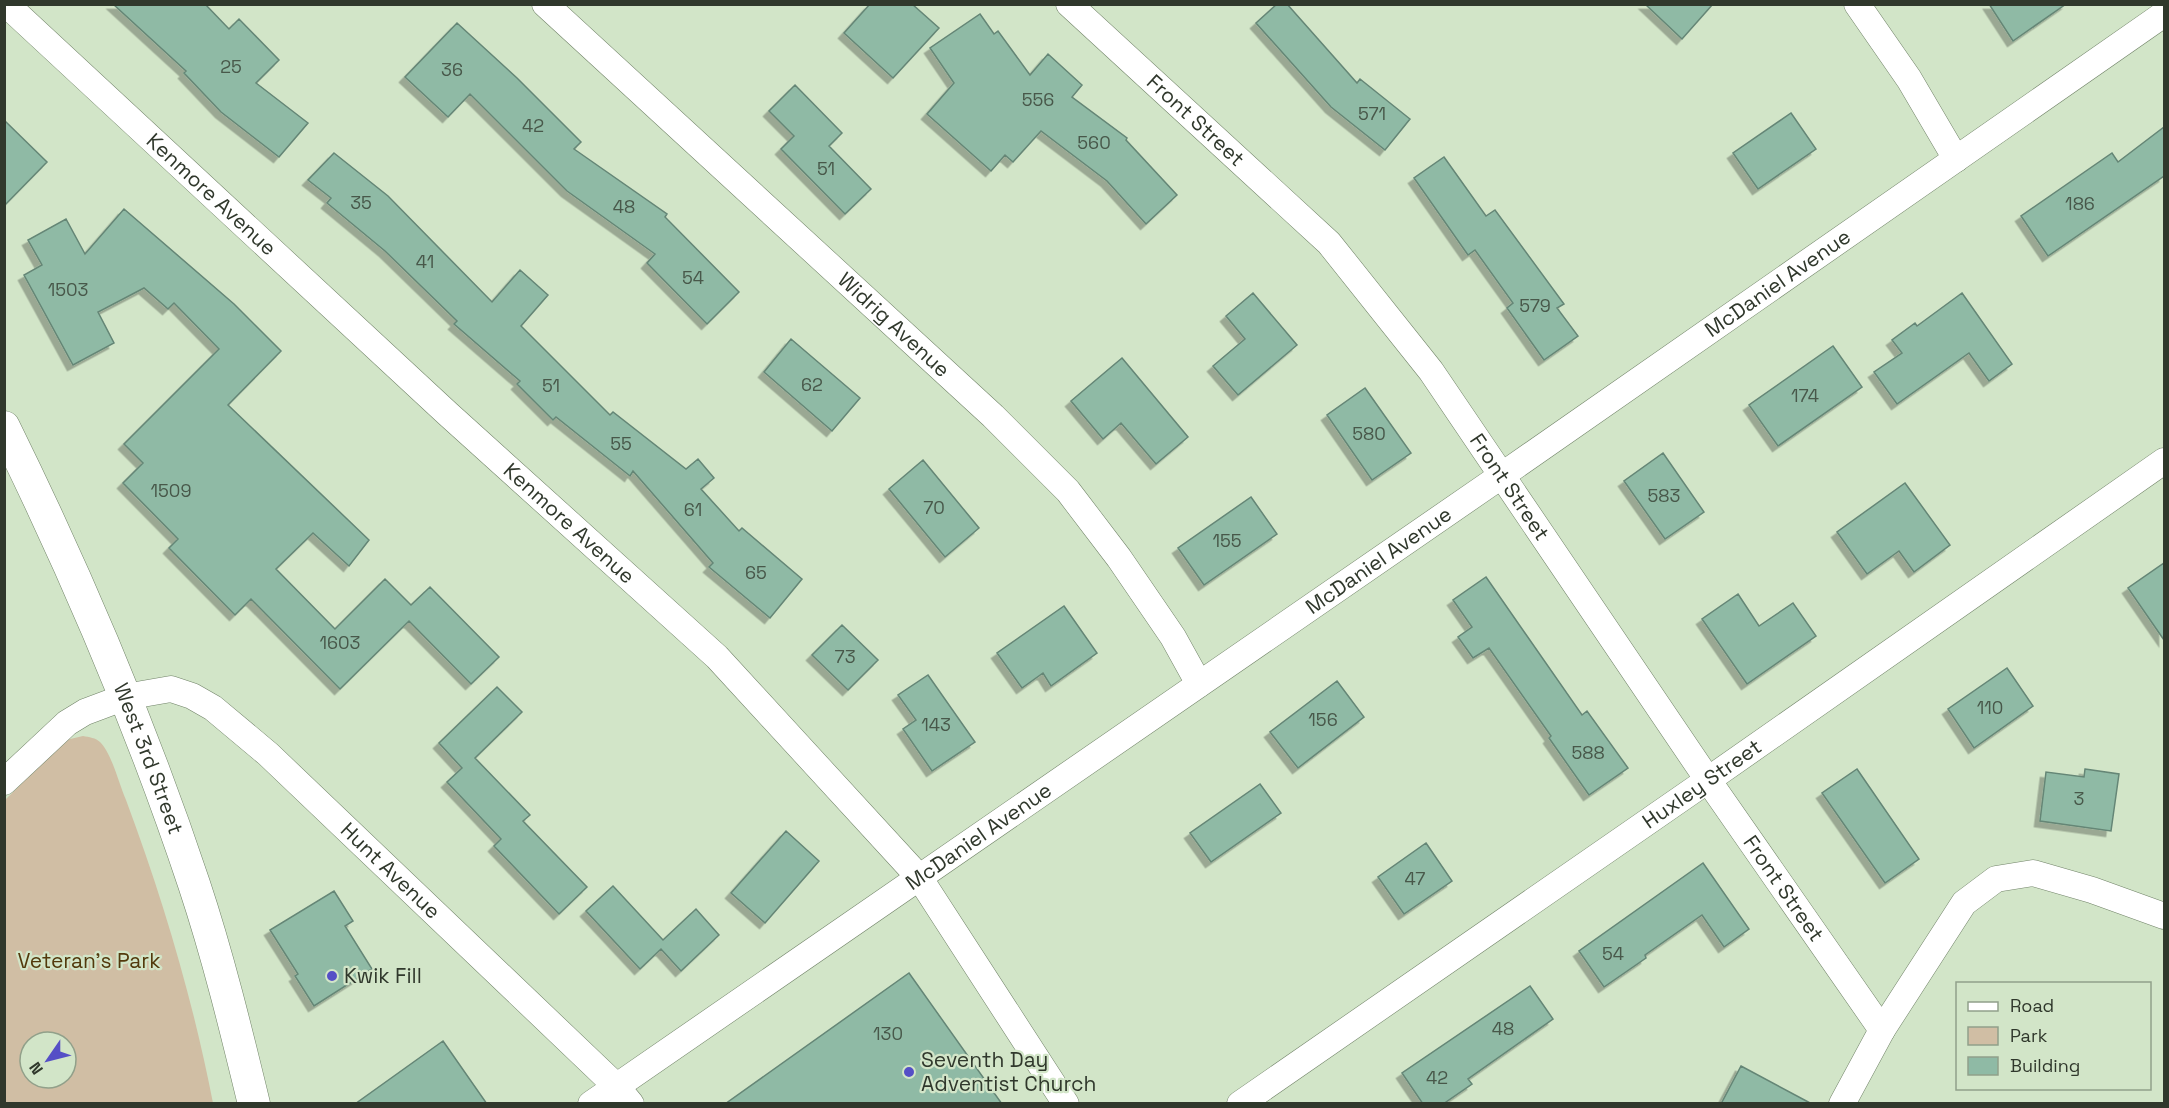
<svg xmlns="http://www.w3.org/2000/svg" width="2169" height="1108" font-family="'Space Grotesk',sans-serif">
  <defs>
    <filter id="shadow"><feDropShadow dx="-5.5" dy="5.5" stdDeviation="0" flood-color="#0004"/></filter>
  </defs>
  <rect width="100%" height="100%" fill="#d2e5c8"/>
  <!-- green -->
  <path fill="#d0bea4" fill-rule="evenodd" d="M83,736C89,737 96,738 100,742C112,754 119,784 126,800C163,899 193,1000 213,1103H5L4,801L66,740ZM30,1042H66V1078H30Z"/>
  <!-- building -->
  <path fill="#8fbaa5" stroke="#658676" stroke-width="1.5" filter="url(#shadow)" d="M113,4H205L229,29L239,19L279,60L256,83L308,123L279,157L221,112L184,73L186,71Z
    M870,4H912L939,28L893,78L844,33Z
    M1277,4H1287L1357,83L1360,79L1410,119L1385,150L1331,107L1256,23Z
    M1645,4H1713L1682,39Z
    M1989,4H2066L2013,41Z
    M980,14L994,34L998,31L1030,75L1048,54L1082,85L1072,97L1127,138L1126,140L1177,195L1146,224L1107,181L1041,131L1013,162L1005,155L991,171L927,114L954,83L930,48Z
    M457,23L517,78L581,142L574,149L667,214L665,217L739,292L707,324L647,263L655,254L567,191L470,94L448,117L405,77Z
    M795,85L842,133L829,146L871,189L845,214L781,149L794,136L769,111Z
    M1791,113L1816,149L1758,189L1733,153Z
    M4,120L47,162L4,206Z
    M2164,127V176L2048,256L2021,216L2112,153L2118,162Z
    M334,153L388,196L492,302L520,270L548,295L521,326L610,415L613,412L686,469L698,459L714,478L701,489L739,531L742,528L802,579L770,618L709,567L713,563L633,471L630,476L556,417L553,420L517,384L520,381L454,324L457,321L385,251L327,203L331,198L308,180Z
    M1444,157L1486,216L1495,210L1564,304L1557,308L1578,336L1544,360L1507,308L1513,303L1475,250L1468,255L1414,178Z
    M124,209L234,304L281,351L228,405L369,540L349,566L313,533L276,569L335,629L385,579L411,605L430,587L499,657L471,684L409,621L340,689L251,599L235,615L169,548L178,539L123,483L143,463L124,444L219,349L174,303L168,309L144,288L98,312L114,343L73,365L24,275L42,265L28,240L66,219L85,254Z
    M1253,293L1297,345L1238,395L1213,366L1245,339L1226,316Z
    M1962,293L2012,364L1989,381L1969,353L1897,404L1874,372L1902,353L1892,340L1915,323L1917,326Z
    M791,339L860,398L832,431L764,372Z
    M1833,346L1862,387L1778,446L1749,405Z
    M1122,358L1188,437L1156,464L1121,423L1103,439L1071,401Z
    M1365,388L1411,453L1372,480L1327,415Z
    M1663,453L1704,512L1665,539L1624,481Z
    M923,460L979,528L945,557L889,489Z
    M1905,483L1950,545L1914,572L1899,551L1867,574L1837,532Z
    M1251,497L1277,534L1204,585L1178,548Z
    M2164,563V640L2128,588Z
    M1486,577L1582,715L1587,711L1628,768L1589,795L1549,738L1551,736L1489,648L1473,658L1458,637L1472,627L1453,600Z
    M1738,594L1759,626L1793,603L1816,636L1747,684L1702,619Z
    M1064,606L1097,653L1051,686L1043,673L1022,688L997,653Z
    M842,625L878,660L848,690L812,655Z
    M2007,668L2033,706L1974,748L1948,709Z
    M928,675L975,742L932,771L903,729L916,720L898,695Z
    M1337,681L1364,717L1298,768L1270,732Z
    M497,687L522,712L475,758L530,815L523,821L587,887L559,914L494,846L501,839L447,782L462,768L439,743Z
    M1857,769L1919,859L1885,883L1822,793Z
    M2085,769L2119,774L2111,831L2040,821L2046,772L2084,777Z
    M1260,784L1281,813L1211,862L1190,833Z
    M786,831L819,861L765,923L731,893Z
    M1426,843L1452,881L1404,914L1378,877Z
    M1703,863L1749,929L1724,947L1702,915L1645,955L1646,958L1604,987L1579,951Z
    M613,886L663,940L696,909L719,935L681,971L661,949L640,969L586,911Z
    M334,891L353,921L345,926L372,969L314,1006L295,976L298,974L270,930Z
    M909,973L1002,1104H725Z
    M1530,986L1553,1019L1468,1079L1472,1084L1443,1104H1423L1402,1073Z
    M443,1041L487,1104H355Z
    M1741,1066L1812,1104H1721Z"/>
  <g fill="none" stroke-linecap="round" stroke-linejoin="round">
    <defs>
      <g id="minor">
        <path id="s1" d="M6,4L448,414L717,657L919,877L1066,1104"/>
        <path id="s2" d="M545,4L993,416L1068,491L1119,558L1173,637L1199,684"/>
        <path id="s3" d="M1069,4L1329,243L1431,371L1708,780L1882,1030"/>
        <path d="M1857,4L1909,79L1956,159"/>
        <path id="s4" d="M4,782L67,723L85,712L125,697L171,689L192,696L213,708L268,754L616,1086L631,1104"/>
        <path id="s5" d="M591,1104L1501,476L2164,14"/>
        <path id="s6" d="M1240,1104L1708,780L2164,461"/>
        <path d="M1842,1104L1882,1030L1964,903L1996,879L2033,873L2092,890L2164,916"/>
      </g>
      <g id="tertiary">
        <path id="s7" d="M4,427C77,575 142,728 194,884C218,956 236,1030 254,1104"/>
      </g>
    </defs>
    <!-- minor casing -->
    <use href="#minor" stroke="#718368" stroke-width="27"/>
    <!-- tertiary casing -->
    <use href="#tertiary" stroke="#718368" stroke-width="33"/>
    <!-- minor -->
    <use href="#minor" stroke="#fff" stroke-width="26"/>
    <!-- tertiary -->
    <use href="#tertiary" stroke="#fff" stroke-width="32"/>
  </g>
  <!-- markers -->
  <g fill="#554fc6" stroke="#d2e5c8" stroke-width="2">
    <circle cx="332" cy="976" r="6"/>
    <circle cx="909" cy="1072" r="6"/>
  </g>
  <g text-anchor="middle" stroke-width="4.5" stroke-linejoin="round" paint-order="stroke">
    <!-- number labels -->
    <g font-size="18" fill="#48584a">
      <text x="231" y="73">25</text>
      <text x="452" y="76">36</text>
      <text x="1038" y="106">556</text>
      <text x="1372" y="120">571</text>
      <text x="533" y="132">42</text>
      <text x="1094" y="149">560</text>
      <text x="826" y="175">51</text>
      <text x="361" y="209">35</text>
      <text x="2080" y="210">186</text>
      <text x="624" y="213">48</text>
      <text x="425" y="268">41</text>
      <text x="693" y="284">54</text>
      <text x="68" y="296">1503</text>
      <text x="1535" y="312">579</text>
      <text x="812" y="391">62</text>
      <text x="551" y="392">51</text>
      <text x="1805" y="402">174</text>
      <text x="1369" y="440">580</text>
      <text x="621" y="450">55</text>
      <text x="171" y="497">1509</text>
      <text x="1664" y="502">583</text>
      <text x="934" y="514">70</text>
      <text x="693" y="516">61</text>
      <text x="1227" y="547">155</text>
      <text x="756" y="579">65</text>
      <text x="340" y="649">1603</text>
      <text x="845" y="663">73</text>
      <text x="1990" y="714">110</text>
      <text x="1323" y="726">156</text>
      <text x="936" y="731">143</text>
      <text x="1588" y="759">588</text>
      <text x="2079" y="805">3</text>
      <text x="1415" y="885">47</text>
      <text x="1613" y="960">54</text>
      <text x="1503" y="1035">48</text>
      <text x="888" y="1040">130</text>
      <text x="1437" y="1084">42</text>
    </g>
    <!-- street labels -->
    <g font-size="21" fill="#30382c" stroke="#d2e5c8">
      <text dy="7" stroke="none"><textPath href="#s3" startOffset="172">Front Street</textPath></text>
      <text dy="7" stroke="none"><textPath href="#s1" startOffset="280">Kenmore Avenue</textPath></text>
      <text dy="7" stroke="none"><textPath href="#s5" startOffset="1443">McDaniel Avenue</textPath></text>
      <text dy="7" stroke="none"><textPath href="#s2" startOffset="474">Widrig Avenue</textPath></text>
      <text dy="7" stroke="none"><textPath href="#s3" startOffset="657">Front Street</textPath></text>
      <text dy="7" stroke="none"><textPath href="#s1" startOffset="766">Kenmore Avenue</textPath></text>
      <text dy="7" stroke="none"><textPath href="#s5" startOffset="957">McDaniel Avenue</textPath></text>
      <text dy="7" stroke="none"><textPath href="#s7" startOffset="362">West 3rd Street</textPath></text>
      <text dy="7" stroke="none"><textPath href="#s6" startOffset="562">Huxley Street</textPath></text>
      <text dy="7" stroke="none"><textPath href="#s5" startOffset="471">McDaniel Avenue</textPath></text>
      <text dy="7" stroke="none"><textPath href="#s4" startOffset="484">Hunt Avenue</textPath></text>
      <text dy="7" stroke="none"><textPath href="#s3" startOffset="1143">Front Street</textPath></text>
    </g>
    <!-- park labels -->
    <g font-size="21" fill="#52390c" stroke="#d2e5c8">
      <text x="89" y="968">Veteran's Park</text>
    </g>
    <!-- poi labels -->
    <g font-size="21" fill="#30382c" stroke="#d2e5c8" text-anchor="start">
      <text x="344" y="983">Kwik Fill</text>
      <text x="921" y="1067">Seventh Day<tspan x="921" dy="24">Adventist Church</tspan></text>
    </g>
  </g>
  <!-- border -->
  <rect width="2169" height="1108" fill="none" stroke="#30382c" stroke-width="12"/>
  <!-- legend -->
  <rect x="1956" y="982" width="195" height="108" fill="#d2e5c8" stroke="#91a08a" stroke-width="1.5"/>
  <rect x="1968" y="1002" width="30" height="9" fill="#ffffff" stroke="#91a08a" stroke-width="1.5"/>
  <text x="2010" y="1012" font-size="18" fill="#30382c">Road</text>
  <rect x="1968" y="1027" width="30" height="18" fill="#d0bea4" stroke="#91a08a" stroke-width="1.5"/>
  <text x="2010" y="1042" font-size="18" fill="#30382c">Park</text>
  <rect x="1968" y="1057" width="30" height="18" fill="#8fbaa5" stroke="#91a08a" stroke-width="1.5"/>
  <text x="2010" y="1072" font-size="18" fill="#30382c">Building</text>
  <!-- north arrow -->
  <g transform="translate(48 1060) rotate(235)"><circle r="28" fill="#d2e5c8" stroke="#91a08a" stroke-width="1.5"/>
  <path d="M0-4.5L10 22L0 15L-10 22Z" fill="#554fc6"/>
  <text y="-9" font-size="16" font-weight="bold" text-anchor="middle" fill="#30382c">N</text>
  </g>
</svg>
